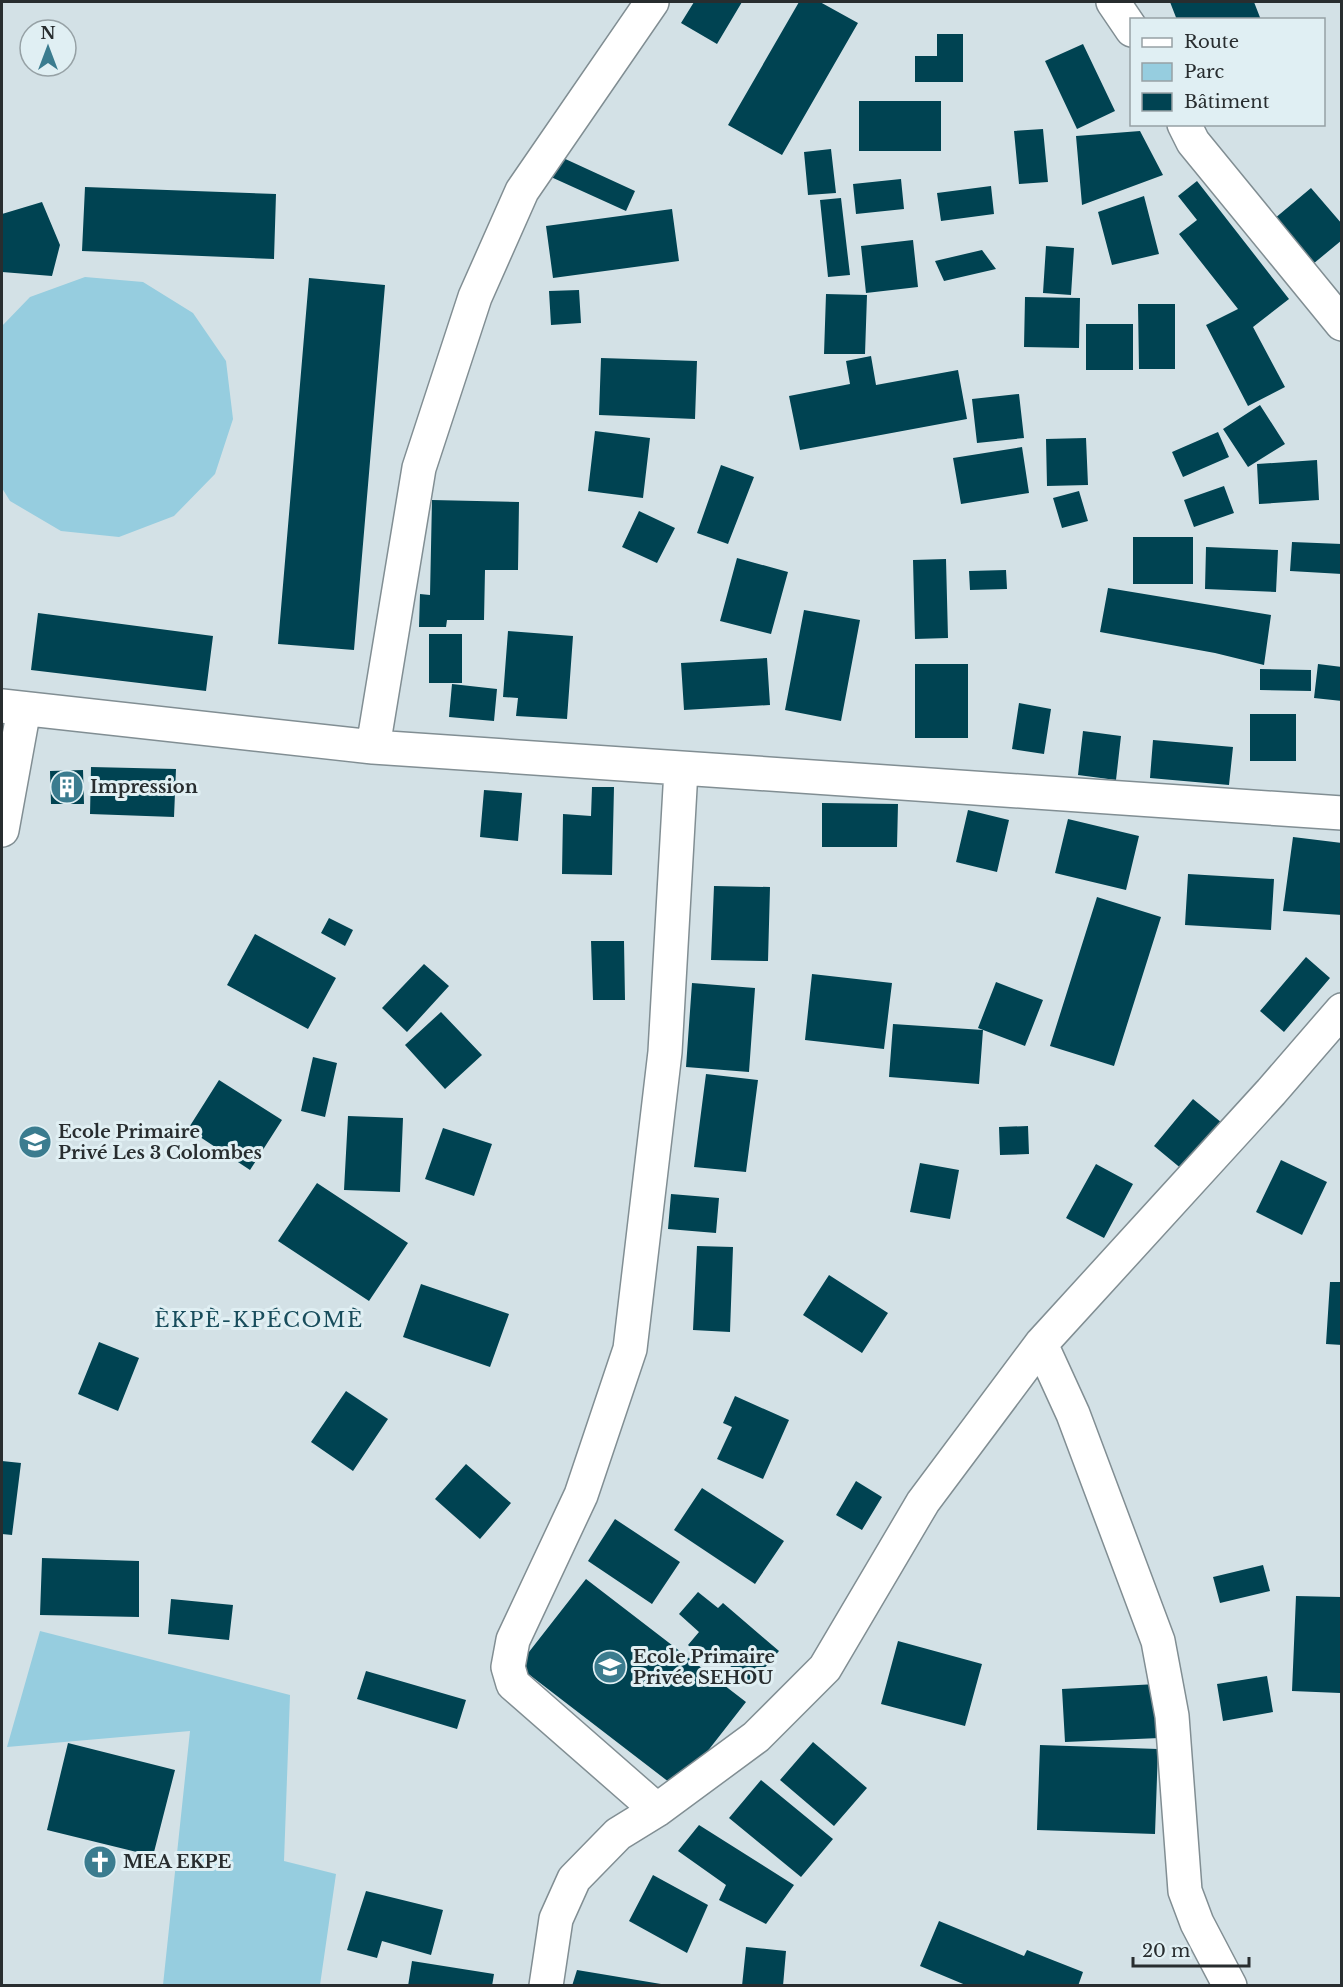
<svg xmlns="http://www.w3.org/2000/svg" width="1343" height="1987" font-family="'Libre Baskerville',serif">
  <rect width="100%" height="100%" fill="#d3e1e6"/>
  <!-- green -->
  <path fill="#96cddf" d="M85,277L143,282L193,313L226,361L233,419L215,474L174,516L119,537L61,531L10,501L2,488V326L30,297Z
    M40,1631L290,1695L284,1861L336,1874L320,1985H163L190,1731L7,1747Z"/>
  <!-- building -->
  <path fill="#004352" d="M694,2H742L717,44L681,23Z
    M799,2H820L858,23L782,155L728,125Z
    M1170,2H1254L1261,20H1177Z
    M937,34H963V82H915V56H937Z
    M1083,44L1115,111L1077,129L1045,61Z
    M859,101H941V151H859Z
    M1043,129L1048,182L1019,184L1014,131Z
    M1140,131L1163,175L1082,205L1076,136Z
    M831,149L836,193L808,195L804,152Z
    M561,157L635,191L626,211L551,177Z
    M901,179L904,209L856,214L853,184Z
    M1197,181L1289,299L1253,327L1285,387L1248,406L1206,325L1238,309L1179,234L1197,220L1178,196Z
    M991,186L994,214L941,221L937,193Z
    M85,187L276,194L274,259L82,251Z
    M1311,188L1342,224V240L1313,264L1274,219Z
    M1144,196L1159,254L1112,265L1098,212Z
    M841,198L850,275L828,277L820,200Z
    M42,202L60,245L52,276L2,272V214Z
    M672,209L679,261L553,278L546,226Z
    M913,240L918,287L866,293L861,246Z
    M1046,246L1074,248L1071,295L1043,293Z
    M982,250L996,269L944,281L935,261Z
    M309,278L385,285L354,650L278,644Z
    M579,290L581,323L551,325L549,291Z
    M826,294L867,295L865,354H824Z
    M1025,297L1080,298L1079,348L1024,347Z
    M1138,304H1175V369H1139Z
    M1086,324H1133V370H1086Z
    M871,356L876,385L958,370L967,419L800,450L789,396L850,384L846,361Z
    M601,358L697,361L695,419L599,415Z
    M1019,394L1024,438L977,443L972,399Z
    M1260,405L1285,444L1248,467L1223,429Z
    M595,431L650,438L643,498L588,491Z
    M1218,432L1229,457L1183,477L1172,452Z
    M1086,438L1088,485L1047,486L1046,439Z
    M1022,447L1029,493L961,504L953,458Z
    M1317,460L1319,500L1259,504L1257,464Z
    M721,465L754,477L728,544L697,533Z
    M1224,486L1234,513L1194,527L1184,500Z
    M1079,491L1088,521L1062,528L1053,498Z
    M432,500L519,502L518,570H485L484,620H447L446,627H419L420,594L430,595Z
    M639,511L675,528L657,563L622,547Z
    M1133,537H1193V584H1133Z
    M1292,542L1342,544V574L1290,571Z
    M1206,547L1278,550L1276,592L1205,589Z
    M737,558L788,572L771,634L720,621Z
    M946,559L948,638L915,639L913,560Z
    M1006,570L1007,589L970,590L969,571Z
    M1108,588L1271,615L1264,665L1215,653L1100,632Z
    M804,610L860,620L841,721L785,710Z
    M38,613L213,636L206,691L31,670Z
    M508,631L573,636L567,719L516,716L518,698L503,697Z
    M429,634H462V683H429Z
    M767,658L770,705L684,710L681,663Z
    M915,664H968V738H915Z
    M1318,664L1342,667V701L1314,698Z
    M1260,669L1311,670V691L1260,690Z
    M452,684L497,689L494,721L449,717Z
    M1019,703L1051,709L1044,754L1012,749Z
    M1250,714H1296V761H1250Z
    M1083,731L1121,736L1116,780L1078,775Z
    M1153,740L1233,747L1229,785L1150,778Z
    M91,767L176,769L174,817L90,814Z
    M83,770L84,804H51L50,771Z
    M592,787H614L612,875L562,874L563,814L591,816Z
    M484,790L522,793L518,841L480,837Z
    M822,803L898,804L897,847H822Z
    M968,810L1009,820L997,872L956,862Z
    M1068,819L1139,836L1126,890L1055,873Z
    M1293,837L1342,843V915L1283,911Z
    M1188,874L1274,879L1271,930L1185,925Z
    M714,886L770,887L768,961L711,960Z
    M1097,897L1161,917L1114,1066L1050,1046Z
    M329,918L353,930L345,946L321,933Z
    M255,934L336,978L308,1029L227,985Z
    M591,941H624L625,1000H593Z
    M1306,957L1330,978L1284,1032L1260,1011Z
    M424,964L449,986L407,1032L382,1008Z
    M812,974L892,983L884,1049L805,1040Z
    M996,982L1043,1000L1025,1046L978,1028Z
    M692,983L755,988L749,1072L686,1067Z
    M441,1012L482,1055L445,1089L405,1045Z
    M893,1024L983,1030L979,1084L889,1077Z
    M313,1057L337,1063L325,1117L301,1111Z
    M706,1074L758,1080L746,1172L694,1167Z
    M219,1080L282,1120L250,1170L188,1129Z
    M1193,1099L1222,1123L1183,1170L1154,1146Z
    M348,1116L403,1118L400,1192L344,1190Z
    M1028,1126L1029,1154L1000,1155L999,1127Z
    M443,1128L492,1144L474,1196L425,1179Z
    M1281,1160L1327,1182L1302,1235L1256,1212Z
    M920,1163L959,1170L950,1219L910,1212Z
    M1096,1164L1133,1184L1104,1238L1066,1218Z
    M317,1183L408,1243L369,1301L278,1241Z
    M671,1194L719,1198L716,1233L668,1229Z
    M697,1246L733,1247L730,1332L693,1330Z
    M829,1275L888,1313L862,1353L803,1315Z
    M1330,1282H1342V1345L1326,1344Z
    M421,1284L509,1314L490,1367L403,1337Z
    M99,1342L139,1358L118,1411L78,1394Z
    M346,1391L388,1419L353,1471L311,1442Z
    M735,1396L789,1420L763,1479L717,1459L732,1427L723,1423Z
    M2,1461L21,1463L12,1535L2,1534Z
    M466,1464L511,1503L480,1539L435,1499Z
    M856,1481L882,1497L862,1530L836,1515Z
    M702,1488L784,1541L755,1584L674,1530Z
    M615,1519L680,1562L652,1604L588,1561Z
    M42,1558L139,1561V1617L40,1615Z
    M1263,1565L1270,1591L1220,1603L1213,1577Z
    M586,1579L746,1702L678,1789L518,1666Z
    M698,1592L718,1608L723,1603L779,1651L751,1684L714,1652L706,1661L688,1645L699,1632L679,1614Z
    M1296,1596L1342,1597L1340,1693L1292,1691Z
    M171,1599L233,1605L229,1640L168,1634Z
    M898,1641L982,1664L965,1726L881,1704Z
    M366,1671L466,1700L457,1729L357,1699Z
    M1267,1676L1273,1712L1223,1721L1217,1684Z
    M1157,1684L1160,1738L1065,1742L1062,1689Z
    M813,1742L867,1788L834,1826L780,1780Z
    M68,1743L175,1770L153,1856L47,1830Z
    M1040,1745L1158,1749L1155,1834L1037,1830Z
    M761,1780L833,1839L801,1877L729,1818Z
    M699,1825L794,1885L766,1924L719,1900L726,1885L678,1851Z
    M653,1875L708,1905L687,1953L629,1921Z
    M366,1891L443,1910L431,1955L382,1941L377,1958L347,1950Z
    M939,1921L1024,1956L1027,1950L1083,1972L1078,1986H968L920,1966Z
    M746,1947L786,1951L783,1986H742Z
    M412,1961L494,1974L492,1986H408Z
    M577,1970L661,1984V1986H572Z"/>
  <g fill="none" stroke-linecap="round" stroke-linejoin="round">
    <defs>
      <path id="minor" d="M1113,2L1132,30
        M1184,124L1193,142L1342,324
        M2,706L373,747L1342,813
        M373,747L419,468L475,297L522,191L652,2
        M2,830L24,709
        M1041,1344L1073,1414L1158,1641L1172,1716L1185,1891L1197,1923L1230,1986
        M657,1810L513,1684L508,1667L513,1640L581,1495L630,1349L665,1052L681,770
        M546,1986L556,1919L574,1879L618,1834L657,1810L756,1737L825,1668L923,1502L1041,1344L1271,1092L1342,1010"/>
    </defs>
    <!-- minor casing -->
    <use href="#minor" stroke="#818e93" stroke-width="36"/>
    <!-- minor -->
    <use href="#minor" stroke="#fff" stroke-width="33"/>
  </g>
  <!-- icons -->
  <defs>
    <symbol id="building-disc" viewBox="-11 -11 22 22"><circle r="9.5" fill="#3b7c8f" stroke="#e0eff3"/><path d="M-4-6H4V6H1V3H-1V6H-4ZM-2.5-4.3h1.7v1.8h-1.7ZM.8-4.3h1.7v1.8H.8ZM-2.5-1h1.7V.8h-1.7ZM.8-1h1.7V.8H.8Z" fill="#fff"/></symbol>
    <symbol id="school-disc" viewBox="-11 -11 22 22"><circle r="9.5" fill="#3b7c8f" stroke="#e0eff3"/><path d="M0-5L7-2L0 1L-7-2ZM-4 1L0 2.5L4 1V4Q0 6-4 4Z" fill="#fff"/></symbol>
    <symbol id="church-disc" viewBox="-11 -11 22 22"><circle r="9.5" fill="#3b7c8f" stroke="#e0eff3"/><path d="M-1.2-6h2.4v3.5h3.3v2.4h-3.3V6h-2.4V-.1h-3.3v-2.4h3.3Z" fill="#fff"/></symbol>
  </defs>
  <g fill-rule="evenodd">
    <use href="#building-disc" x="48" y="768" width="38" height="38"/>
    <use href="#school-disc" x="16" y="1123" width="38" height="38"/>
    <use href="#school-disc" x="591" y="1648" width="38" height="38"/>
    <use href="#church-disc" x="81" y="1843" width="38" height="38"/>
  </g>
  <g text-anchor="middle" stroke-width="6" stroke-linejoin="round" paint-order="stroke">
    <!-- poi labels -->
    <g font-size="18" font-weight="bold" fill="#282d2f" stroke="#e0eff3" text-anchor="start">
      <text x="90" y="793">Impression</text>
      <text x="58" y="1138">Ecole Primaire<tspan x="58" dy="21">Privé Les 3 Colombes</tspan></text>
      <text x="633" y="1663">Ecole Primaire<tspan x="633" dy="21">Privée SEHOU</tspan></text>
      <text x="123" y="1868">MEA EKPE</text>
    </g>
    <!-- quarter labels -->
    <g font-size="21" letter-spacing="1.5" fill="#184d5c" stroke="#e0eff3">
      <text x="259" y="1327">ÈKPÈ-KPÉCOMÈ</text>
    </g>
  </g>
  <!-- border -->
  <rect width="1343" height="1987" fill="none" stroke="#282d2f" stroke-width="6"/>
  <!-- legend -->
  <rect x="1130" y="18" width="195" height="108" fill="#e0eff3" stroke="#96a1a5" stroke-width="1.5"/>
  <rect x="1142" y="38" width="30" height="9" fill="#ffffff" stroke="#96a1a5" stroke-width="1.5"/>
  <text x="1184" y="48" font-size="18" fill="#282d2f">Route</text>
  <rect x="1142" y="63" width="30" height="18" fill="#96cddf" stroke="#96a1a5" stroke-width="1.5"/>
  <text x="1184" y="78" font-size="18" fill="#282d2f">Parc</text>
  <rect x="1142" y="93" width="30" height="18" fill="#004352" stroke="#96a1a5" stroke-width="1.5"/>
  <text x="1184" y="108" font-size="18" fill="#282d2f">Bâtiment</text>
  <!-- north arrow -->
  <g transform="translate(48 48)"><circle r="28" fill="#e0eff3" stroke="#96a1a5" stroke-width="1.5"/>
  <path d="M0-4.5L10 22L0 15L-10 22Z" fill="#3b7c8f"/>
  <text y="-9" font-size="16" font-weight="bold" text-anchor="middle" fill="#282d2f">N</text>
  </g>
  <!-- scale -->
  <path d="M1133 1957v9h116v-9" fill="none" stroke="#282d2f" stroke-width="3"/>
  <text x="1142" y="1957" font-size="18" fill="#282d2f" stroke="#e0eff3" stroke-width="4.5" paint-order="stroke">20 m</text>
</svg>
